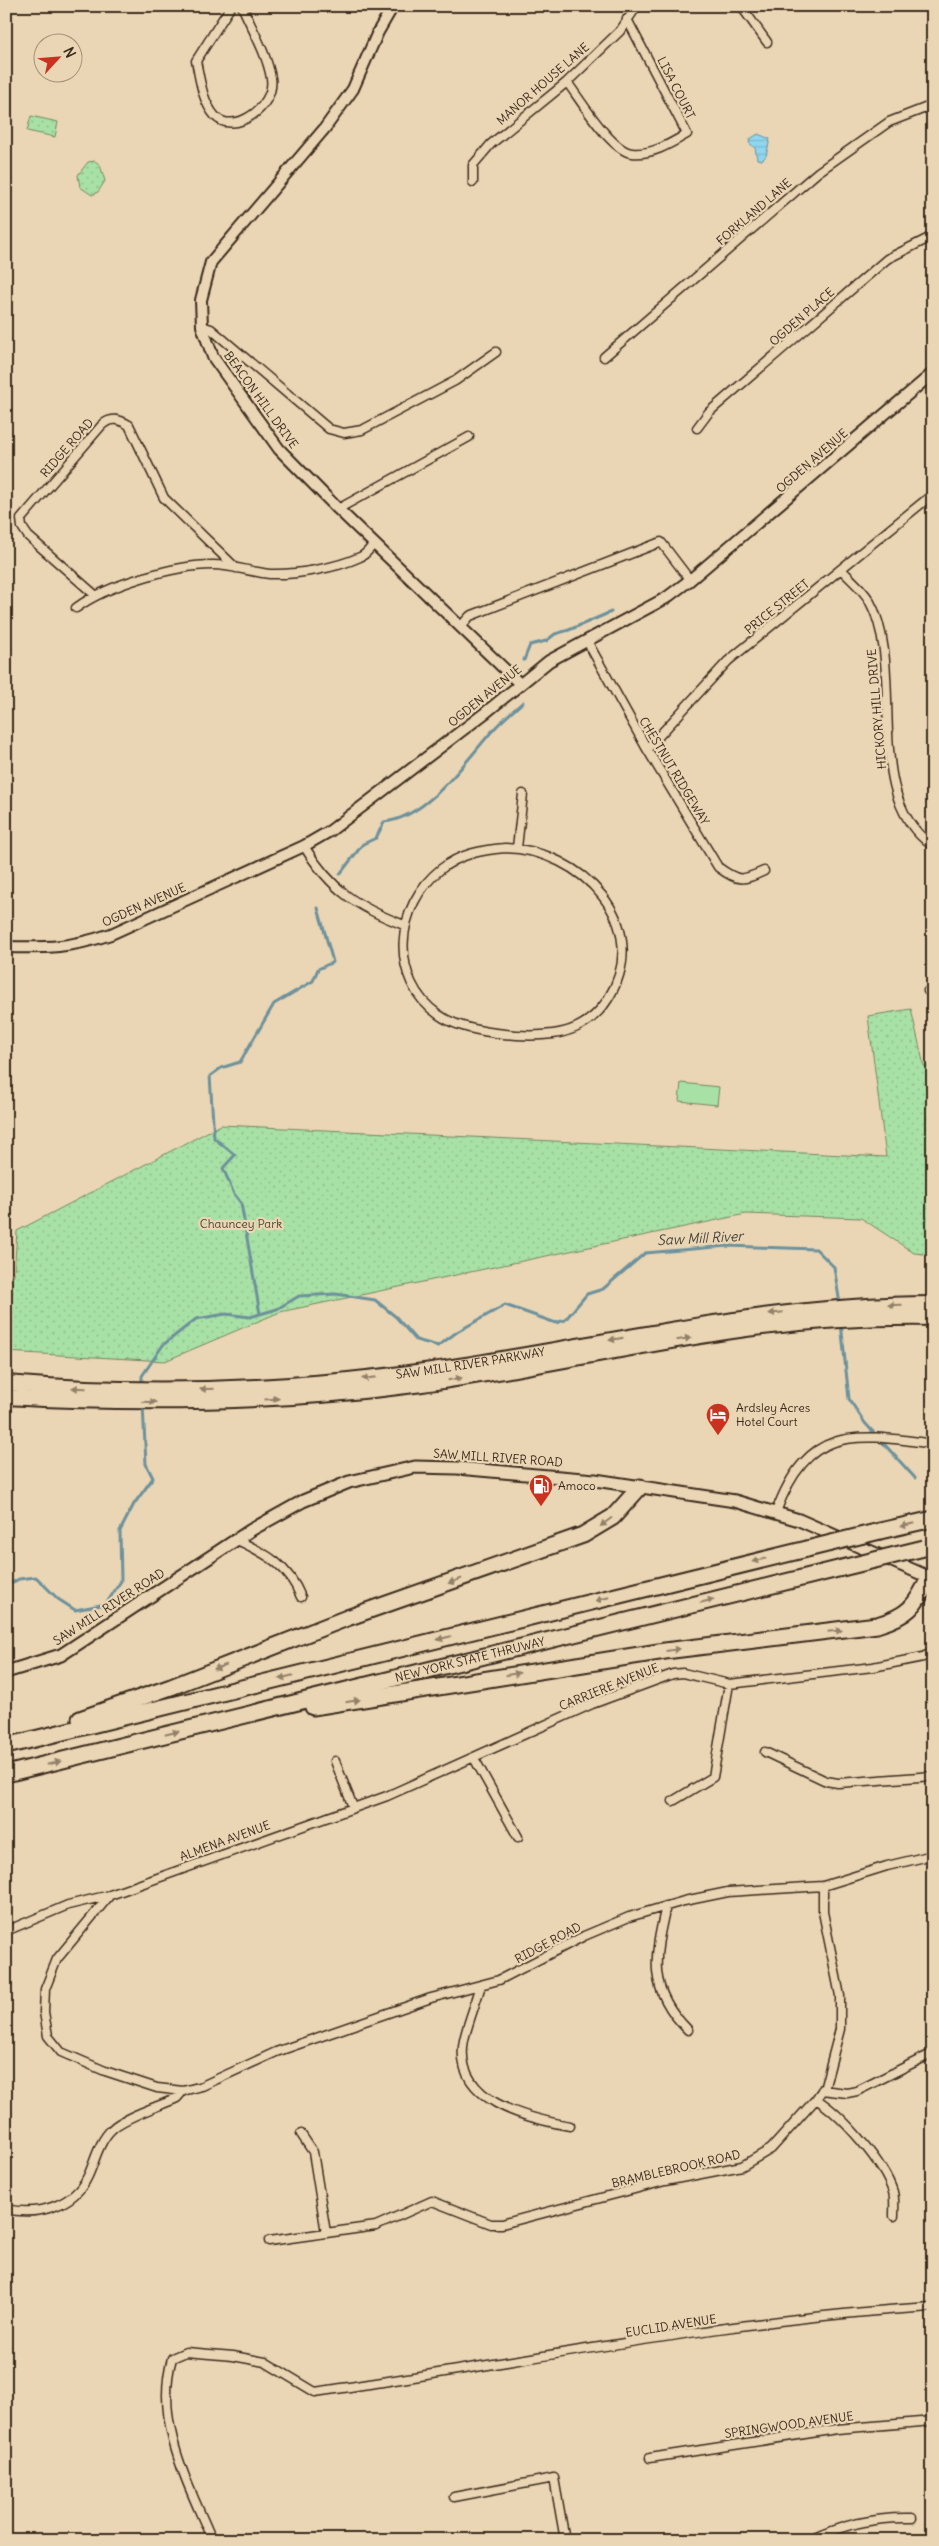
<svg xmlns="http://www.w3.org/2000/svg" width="939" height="2546" font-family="Delius,sans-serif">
  <defs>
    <pattern id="park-dots" width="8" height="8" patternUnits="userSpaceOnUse" patternTransform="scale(1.25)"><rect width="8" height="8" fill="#a8e1a5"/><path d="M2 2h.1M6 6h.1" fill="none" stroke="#92c18e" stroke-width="1.8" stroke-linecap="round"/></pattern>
    <pattern id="water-rules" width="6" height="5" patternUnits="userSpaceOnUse" patternTransform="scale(1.25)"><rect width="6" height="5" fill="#8fd6f0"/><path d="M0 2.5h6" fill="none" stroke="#7cb8cd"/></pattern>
  </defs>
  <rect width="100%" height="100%" fill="#ead6b4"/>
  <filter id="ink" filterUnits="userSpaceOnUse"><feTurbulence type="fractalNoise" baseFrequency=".02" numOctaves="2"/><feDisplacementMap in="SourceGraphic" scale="10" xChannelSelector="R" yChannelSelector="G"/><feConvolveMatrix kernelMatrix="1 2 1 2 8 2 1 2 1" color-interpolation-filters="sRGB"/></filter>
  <g filter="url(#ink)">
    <!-- green -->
    <path fill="#a8e1a5" stroke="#728662" d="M681,1083L719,1087L717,1105L679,1101Z"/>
    <!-- park -->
    <path fill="url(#park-dots)" stroke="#728662" d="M31,116L58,122L55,137L27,131Z
      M95,161L100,165L105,181L98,192L92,195L80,187L78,175L88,162Z
      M911,1009L924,1066H933V1255L914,1253L861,1218L746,1214L280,1312L165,1361L6,1352V1279L14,1275L17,1231L221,1125L886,1157L868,1016Z"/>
    <!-- water -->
    <path fill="url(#water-rules)" stroke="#6d919c" d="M758,134L770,139L766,156L762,160L757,159L755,148L749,143L750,139Z"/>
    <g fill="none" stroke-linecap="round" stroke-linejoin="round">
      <!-- stream -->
      <path stroke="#6d919c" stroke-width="3" d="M524,660L530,645L546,641L555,634L569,630L611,612
        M340,874L363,844L376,838L384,822C429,817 466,760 494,729C503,719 513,711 523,702
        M260,1314L241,1203L234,1194L223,1168L235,1155L214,1138L210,1076L221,1068L240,1062L274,1004L313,981L318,969L333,962L318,908
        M841,1323L849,1399L865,1423L915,1478
        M142,1386V1376L163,1345L196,1319L226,1314L250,1317L277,1309L299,1296L336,1294L375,1300L396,1317L416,1340L438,1346L457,1332L505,1305L556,1323L565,1320L587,1294L603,1289L645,1253L728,1246L816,1249L834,1267L840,1304
        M6,1586L19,1579L36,1577L58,1599L75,1610L106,1604L121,1581L120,1531L134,1504L153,1478L146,1464L143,1405"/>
      <defs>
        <path id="minor" d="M231,6L196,61C200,79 202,101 215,116C233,136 276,107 271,78C267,54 252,29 242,6
          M741,6L767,42
          M567,82C580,99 611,151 632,153C652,155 670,144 687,134L627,19
          M473,182V165L491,144L567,82L620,31L637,6
          M202,326L211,329L329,429L344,433L362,430L455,381L496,352
          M604,357L818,172L889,122L933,105
          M697,428L709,412L887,259L933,236
          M338,509L469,437
          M841,569C850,579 863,589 869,600C908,669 859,796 933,846
          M95,595L28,536L22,527L21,519L102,425C111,417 119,419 129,425L164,498L236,568
          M76,608C107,585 174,565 213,565C232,565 251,572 270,574C297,575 336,568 360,557C366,555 370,548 374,544
          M461,626L470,616L661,542L690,580
          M587,641L647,749L718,867C738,882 742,881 764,871
          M647,749L728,661L933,494
          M304,846C331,890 357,907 404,925
          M505,848C580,849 655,924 608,999C596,1018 577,1031 553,1034C523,1038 464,1033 439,1015C388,980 395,905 441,869C460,854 481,850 505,848Z
          M517,848L523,794
          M928,991L933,989
          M776,1512C808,1425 853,1433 933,1444
          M237,1540C267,1554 288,1565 301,1597
          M765,1752L826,1781L838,1783L933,1776
          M474,1758L518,1837
          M335,1761L353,1807
          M673,1801L713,1777L729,1684
          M110,1895L57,1959L45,1989L44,2012L48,2036L61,2052L105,2071L157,2088L183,2091L202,2086L276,2052L431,1998L499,1980L584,1936L629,1917L684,1901L728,1892L823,1886L887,1866L933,1855
          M666,1906C654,1958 647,1989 688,2030
          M6,1931L68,1905L110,1895L387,1796L592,1704L673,1674L683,1673L729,1684L873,1667L923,1657L933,1652
          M481,1985C476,2003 468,2022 464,2040C452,2101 526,2118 570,2126
          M822,2090L847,2093L857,2091L933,2053
          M816,2099C842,2115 884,2163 893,2192C895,2199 894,2208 894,2216
          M301,2134L313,2152L326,2233
          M6,2209C36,2216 74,2207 88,2176C95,2161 99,2141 112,2129C124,2117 160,2106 177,2098L183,2091
          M269,2241L376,2226L432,2201L491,2224H502L665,2181L742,2166L771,2149L816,2099L825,2086L840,2029V1996L823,1912V1886
          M650,2458L837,2429L933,2421
          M454,2497L554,2478L565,2540
          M212,2540C188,2483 154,2422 172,2358L186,2352L233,2356L265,2362L315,2392C520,2363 725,2319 933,2307
          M810,2540C843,2524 875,2517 912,2518"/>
        <path id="tertiary" d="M393,6L378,32L353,89L325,128L211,262L201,300L202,326L213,357L279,449L338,509L520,684
          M6,947C48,948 70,948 111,934L304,846L330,831L485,713L549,661L666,598L690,580L933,373"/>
        <path id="secondary" d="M6,1672L61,1655L251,1530L303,1501L349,1482L415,1467L457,1468L595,1480L735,1501L799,1520L933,1579"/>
        <g id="trunk">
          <path id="s1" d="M6,1383C148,1395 291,1390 432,1370C599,1346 763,1304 933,1304"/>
          <path d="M6,1397C145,1405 284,1403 422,1384C531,1369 638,1344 746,1329C808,1321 870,1317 933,1318"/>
        </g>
        <g id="motorway">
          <path d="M880,1531L933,1519"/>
          <path d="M313,1707L665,1651L877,1625C908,1616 916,1606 929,1578"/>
          <path d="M80,1719L171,1687L347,1618L583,1535L613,1517L640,1487"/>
          <path d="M6,1746L807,1549"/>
          <path id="s2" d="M6,1774L842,1568"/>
        </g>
      </defs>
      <!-- minor casing -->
      <use href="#minor" stroke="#3b2a1e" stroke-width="11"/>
      <!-- tertiary casing -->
      <use href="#tertiary" stroke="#3b2a1e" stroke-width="14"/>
      <!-- secondary casing -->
      <use href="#secondary" stroke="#3b2a1e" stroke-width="15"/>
      <!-- trunk casing -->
      <use href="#trunk" stroke="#3b2a1e" stroke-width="18"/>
      <!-- motorway casing -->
      <use href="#motorway" stroke="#3b2a1e" stroke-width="19"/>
      <!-- minor -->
      <use href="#minor" stroke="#ead6b4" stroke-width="8"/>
      <!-- tertiary -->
      <use href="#tertiary" stroke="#ead6b4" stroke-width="10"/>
      <!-- secondary -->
      <use href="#secondary" stroke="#ead6b4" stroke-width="11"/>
      <!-- trunk -->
      <use href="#trunk" stroke="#ead6b4" stroke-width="14"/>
      <!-- motorway -->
      <use href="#motorway" stroke="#ead6b4" stroke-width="15"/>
      <defs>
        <path id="motorway-bridge" d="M807,1549L880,1531
          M842,1568L924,1548"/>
      </defs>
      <!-- motorway-bridge casing -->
      <use href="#motorway-bridge" stroke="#3b2a1e" stroke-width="19" stroke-linecap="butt"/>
      <!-- motorway-bridge -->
      <use href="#motorway-bridge" stroke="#ead6b4" stroke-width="15"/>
    </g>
    <!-- one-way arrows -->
    <defs><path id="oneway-solid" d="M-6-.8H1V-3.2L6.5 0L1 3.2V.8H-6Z" transform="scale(1.25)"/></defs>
    <g fill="#928069">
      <use href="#oneway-solid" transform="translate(895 1305) rotate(179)"/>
      <use href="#oneway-solid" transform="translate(776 1313) rotate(174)"/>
      <use href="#oneway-solid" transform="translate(616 1339) rotate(170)"/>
      <use href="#oneway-solid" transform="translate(684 1339) rotate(-10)"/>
      <use href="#oneway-solid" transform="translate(369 1378) rotate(174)"/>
      <use href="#oneway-solid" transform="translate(455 1379) rotate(-9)"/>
      <use href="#oneway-solid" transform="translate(79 1388) rotate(-178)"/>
      <use href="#oneway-solid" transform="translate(207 1389) rotate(179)"/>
      <use href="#oneway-solid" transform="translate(272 1399) rotate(-3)"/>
      <use href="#oneway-solid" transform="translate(149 1402) rotate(1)"/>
      <use href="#oneway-solid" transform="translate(606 1522) rotate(143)"/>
      <use href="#oneway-solid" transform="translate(907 1525) rotate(167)"/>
      <use href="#oneway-solid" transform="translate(759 1560) rotate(166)"/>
      <use href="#oneway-solid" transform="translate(455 1581) rotate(161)"/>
      <use href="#oneway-solid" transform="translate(602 1599) rotate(166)"/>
      <use href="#oneway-solid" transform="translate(707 1601) rotate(-14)"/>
      <use href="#oneway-solid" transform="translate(835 1631) rotate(-6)"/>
      <use href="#oneway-solid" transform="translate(444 1638) rotate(166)"/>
      <use href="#oneway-solid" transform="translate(673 1650) rotate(-8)"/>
      <use href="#oneway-solid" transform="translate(220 1667) rotate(159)"/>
      <use href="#oneway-solid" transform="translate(513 1674) rotate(-9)"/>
      <use href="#oneway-solid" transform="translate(286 1677) rotate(166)"/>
      <use href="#oneway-solid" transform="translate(353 1701) rotate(-10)"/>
      <use href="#oneway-solid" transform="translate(172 1733) rotate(-14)"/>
      <use href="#oneway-solid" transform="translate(54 1763) rotate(-14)"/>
    </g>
  </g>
  <!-- icons -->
  <defs>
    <symbol id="hotel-pin" viewBox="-11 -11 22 30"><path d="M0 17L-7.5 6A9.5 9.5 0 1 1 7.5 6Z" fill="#c8321e" stroke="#ead6b4"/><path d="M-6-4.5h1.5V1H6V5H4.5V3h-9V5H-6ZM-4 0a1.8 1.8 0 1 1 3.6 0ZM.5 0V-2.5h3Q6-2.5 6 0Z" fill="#fff"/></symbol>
    <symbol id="fuel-pin" viewBox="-11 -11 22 30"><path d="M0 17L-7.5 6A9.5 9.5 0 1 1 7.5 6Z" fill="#c8321e" stroke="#ead6b4"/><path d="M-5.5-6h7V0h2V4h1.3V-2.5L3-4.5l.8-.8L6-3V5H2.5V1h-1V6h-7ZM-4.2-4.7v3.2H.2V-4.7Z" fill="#fff"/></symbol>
  </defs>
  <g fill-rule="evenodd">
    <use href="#hotel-pin" x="704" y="1401" width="28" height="38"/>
    <use href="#fuel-pin" x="527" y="1472" width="28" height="38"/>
  </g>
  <g text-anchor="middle" stroke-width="4.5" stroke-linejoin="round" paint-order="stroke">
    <!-- street labels -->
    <g font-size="12" fill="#3b2a1e" stroke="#ead6b4">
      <text transform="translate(543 84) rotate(-41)" y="4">MANOR HOUSE LANE</text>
      <text transform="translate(676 88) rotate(63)" y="4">LISA COURT</text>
      <text transform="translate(754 212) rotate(-41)" y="4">FORKLAND LANE</text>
      <text transform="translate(802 317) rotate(-41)" y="4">OGDEN PLACE</text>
      <text transform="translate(261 400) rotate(54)" y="4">BEACON HILL DRIVE</text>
      <text transform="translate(67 448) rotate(-49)" y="4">RIDGE ROAD</text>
      <text transform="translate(812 461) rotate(-41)" y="4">OGDEN AVENUE</text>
      <text transform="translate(777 607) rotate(-39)" y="4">PRICE STREET</text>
      <text transform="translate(485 696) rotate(-39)" y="4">OGDEN AVENUE</text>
      <text transform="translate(877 709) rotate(-95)" y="4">HICKORY HILL DRIVE</text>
      <text transform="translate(674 771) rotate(59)" y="4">CHESTNUT RIDGEWAY</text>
      <text transform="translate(144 905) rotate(-24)" y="4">OGDEN AVENUE</text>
      <text dy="4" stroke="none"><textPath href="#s1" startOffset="466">SAW MILL RIVER PARKWAY</textPath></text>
      <text transform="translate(498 1458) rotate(4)" y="4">SAW MILL RIVER ROAD</text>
      <text transform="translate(109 1607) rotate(-33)" y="4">SAW MILL RIVER ROAD</text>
      <text dy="4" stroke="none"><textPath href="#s2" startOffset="478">NEW YORK STATE THRUWAY</textPath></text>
      <text transform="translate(609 1687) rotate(-22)" y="4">CARRIERE AVENUE</text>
      <text transform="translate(225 1841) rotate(-20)" y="4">ALMENA AVENUE</text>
      <text transform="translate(548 1943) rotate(-28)" y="4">RIDGE ROAD</text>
      <text transform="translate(676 2169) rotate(-13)" y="4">BRAMBLEBROOK ROAD</text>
      <text transform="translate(671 2326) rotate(-9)" y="4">EUCLID AVENUE</text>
      <text transform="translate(789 2425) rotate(-8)" y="4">SPRINGWOOD AVENUE</text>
    </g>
    <!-- park labels -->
    <g font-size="12" fill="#4b4532" stroke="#ead6b4">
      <text x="241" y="1228">Chauncey Park</text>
    </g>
    <!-- poi labels -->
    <g font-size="12" fill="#3b2a1e" stroke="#ead6b4" text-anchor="start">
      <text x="736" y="1412">Ardsley Acres<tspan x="736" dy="14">Hotel Court</tspan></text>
      <text x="558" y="1490">Amoco</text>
    </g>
    <!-- water labels -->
    <g font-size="14" font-style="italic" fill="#48443e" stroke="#ead6b4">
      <text transform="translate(700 1238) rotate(-3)" y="5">Saw Mill River</text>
    </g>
  </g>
  <!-- margin -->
  <rect width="939" height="2546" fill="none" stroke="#ead6b4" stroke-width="25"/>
  <rect x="12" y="12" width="914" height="2521" fill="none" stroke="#3b2a1e" stroke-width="2" filter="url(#ink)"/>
  <!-- north arrow -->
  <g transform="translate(58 58) rotate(64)"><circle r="24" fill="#ead6b4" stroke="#a49178"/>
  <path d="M0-4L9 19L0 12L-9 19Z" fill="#c8321e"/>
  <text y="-8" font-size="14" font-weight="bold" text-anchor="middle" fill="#3b2a1e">N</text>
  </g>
</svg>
